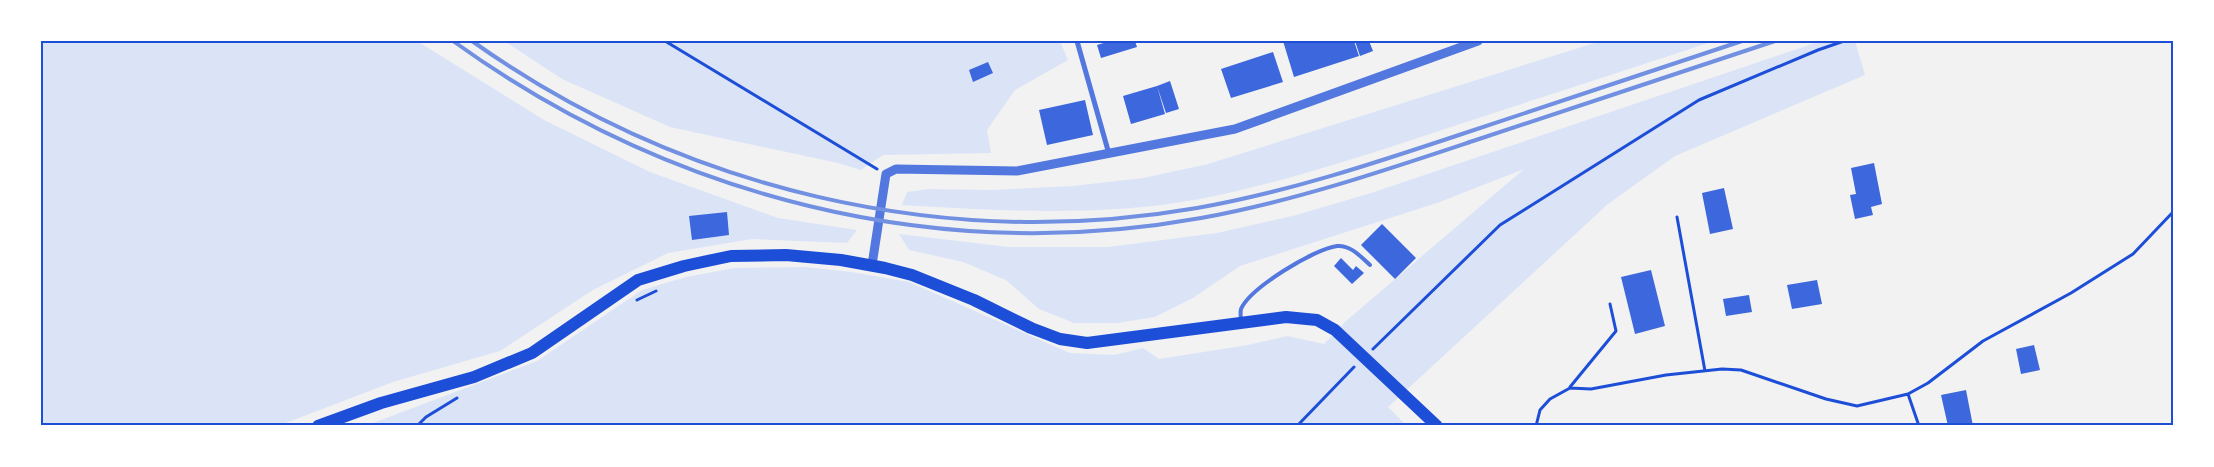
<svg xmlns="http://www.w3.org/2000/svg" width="2214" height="467" font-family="Signika,sans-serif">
  <rect width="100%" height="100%" fill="#f2f2f2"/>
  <!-- green -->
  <path fill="#dbe4f7" d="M41,41H417L544,120L650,172L778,218L857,230L847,243L752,239L668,253L593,290L500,351L393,382L278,426H41Z
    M504,41H1060L1068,60L1015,90L987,130L991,153L883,155L861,170L838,163L670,127L562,79Z
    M1601,41H1714C1623,71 1533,100 1442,130C1363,156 1282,183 1200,199C1102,217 1001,211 902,205L907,192L929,189L993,190L1073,186L1143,178L1208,164Z
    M1821,41H1855L1865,75L1675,156L1608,204L1388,407L1407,426H365L537,361L642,290L686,277L734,268L805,267L852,272L909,282L1070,353L1114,355L1143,348L1159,359L1248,345L1287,336L1324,344L1346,321L1524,169L1437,203L1240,266L1193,298L1155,317L1117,323H1074L1039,309L1006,280L963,262L909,250L899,234L1009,247H1108L1217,233L1296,215L1371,193Z"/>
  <!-- building -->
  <path fill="#3d67dc" d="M1110,41H1135L1137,47L1101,58L1097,45Z
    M1283,41H1354L1359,56L1294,77Z
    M1355,41H1369L1373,51L1360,56Z
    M1273,52L1283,82L1231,98L1221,69Z
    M988,62L993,73L973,82L969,70Z
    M1170,81L1179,109L1166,113L1157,86Z
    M1157,86L1165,114L1131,124L1123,96Z
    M1085,100L1093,135L1047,145L1039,110Z
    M1874,163L1882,204L1871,207L1873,215L1855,219L1850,195L1856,194L1851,168Z
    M1724,188L1733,229L1710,234L1702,193Z
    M727,212L729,235L692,240L689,216Z
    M1382,224L1416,258L1395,279L1361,245Z
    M1341,258L1353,270L1356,266L1364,273L1352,284L1334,266Z
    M1651,270L1665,326L1635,334L1621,277Z
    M1817,280L1822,304L1792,309L1787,285Z
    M1749,295L1752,312L1726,316L1723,299Z
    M2034,345L2040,370L2021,374L2016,349Z
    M1966,390L1973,426H1948L1941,395Z"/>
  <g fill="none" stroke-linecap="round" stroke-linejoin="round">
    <!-- path -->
    <path stroke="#1d4ed8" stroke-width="3" d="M665,41L877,169
      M1677,217L1705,371
      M637,300L656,291
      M1373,349L1500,225L1699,100L1818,50L1844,41
      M1570,387L1616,331L1610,304
      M1908,394L1919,426
      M417,426L426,417L457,398
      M1297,426L1354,367
      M1536,426L1540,410L1550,399L1570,388L1591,389L1666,375L1722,369L1741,370L1826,399L1857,406L1908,394L1928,383L1983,341L2071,293L2133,254L2173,212"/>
    <!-- service -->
    <path stroke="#5277de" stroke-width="4" d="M1241,321C1241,317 1240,313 1241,309C1250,288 1314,249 1337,246C1351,245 1361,257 1370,265"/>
    <!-- minor -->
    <path stroke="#5277de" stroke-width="5" d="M1077,41L1109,154"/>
    <!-- tertiary -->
    <path stroke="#5277de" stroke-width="9" d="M872,265L886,174L896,169L1017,171L1235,129L1478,41"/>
    <!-- primary -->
    <path stroke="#1d4ed8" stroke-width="12" d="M318,426L381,403L474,377L532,353L638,280L684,266L731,256L786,255L841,260L885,268L912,275L974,300L1031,328L1060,339L1087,343L1286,317L1317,320L1335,330L1437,426"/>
    <!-- rail -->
    <path stroke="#7290e2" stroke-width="4" d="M453,41C670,197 936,266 1201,218C1295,201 1386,170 1476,140C1576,107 1675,74 1775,41
      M472,41C682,190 943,252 1197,208C1288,192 1375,163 1462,134C1555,103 1649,72 1742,41"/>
  </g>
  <!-- border -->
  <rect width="2214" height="467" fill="none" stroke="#ffffff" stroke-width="85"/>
  <rect x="42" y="42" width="2130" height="382" fill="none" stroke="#1d4ed8" stroke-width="2"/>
</svg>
